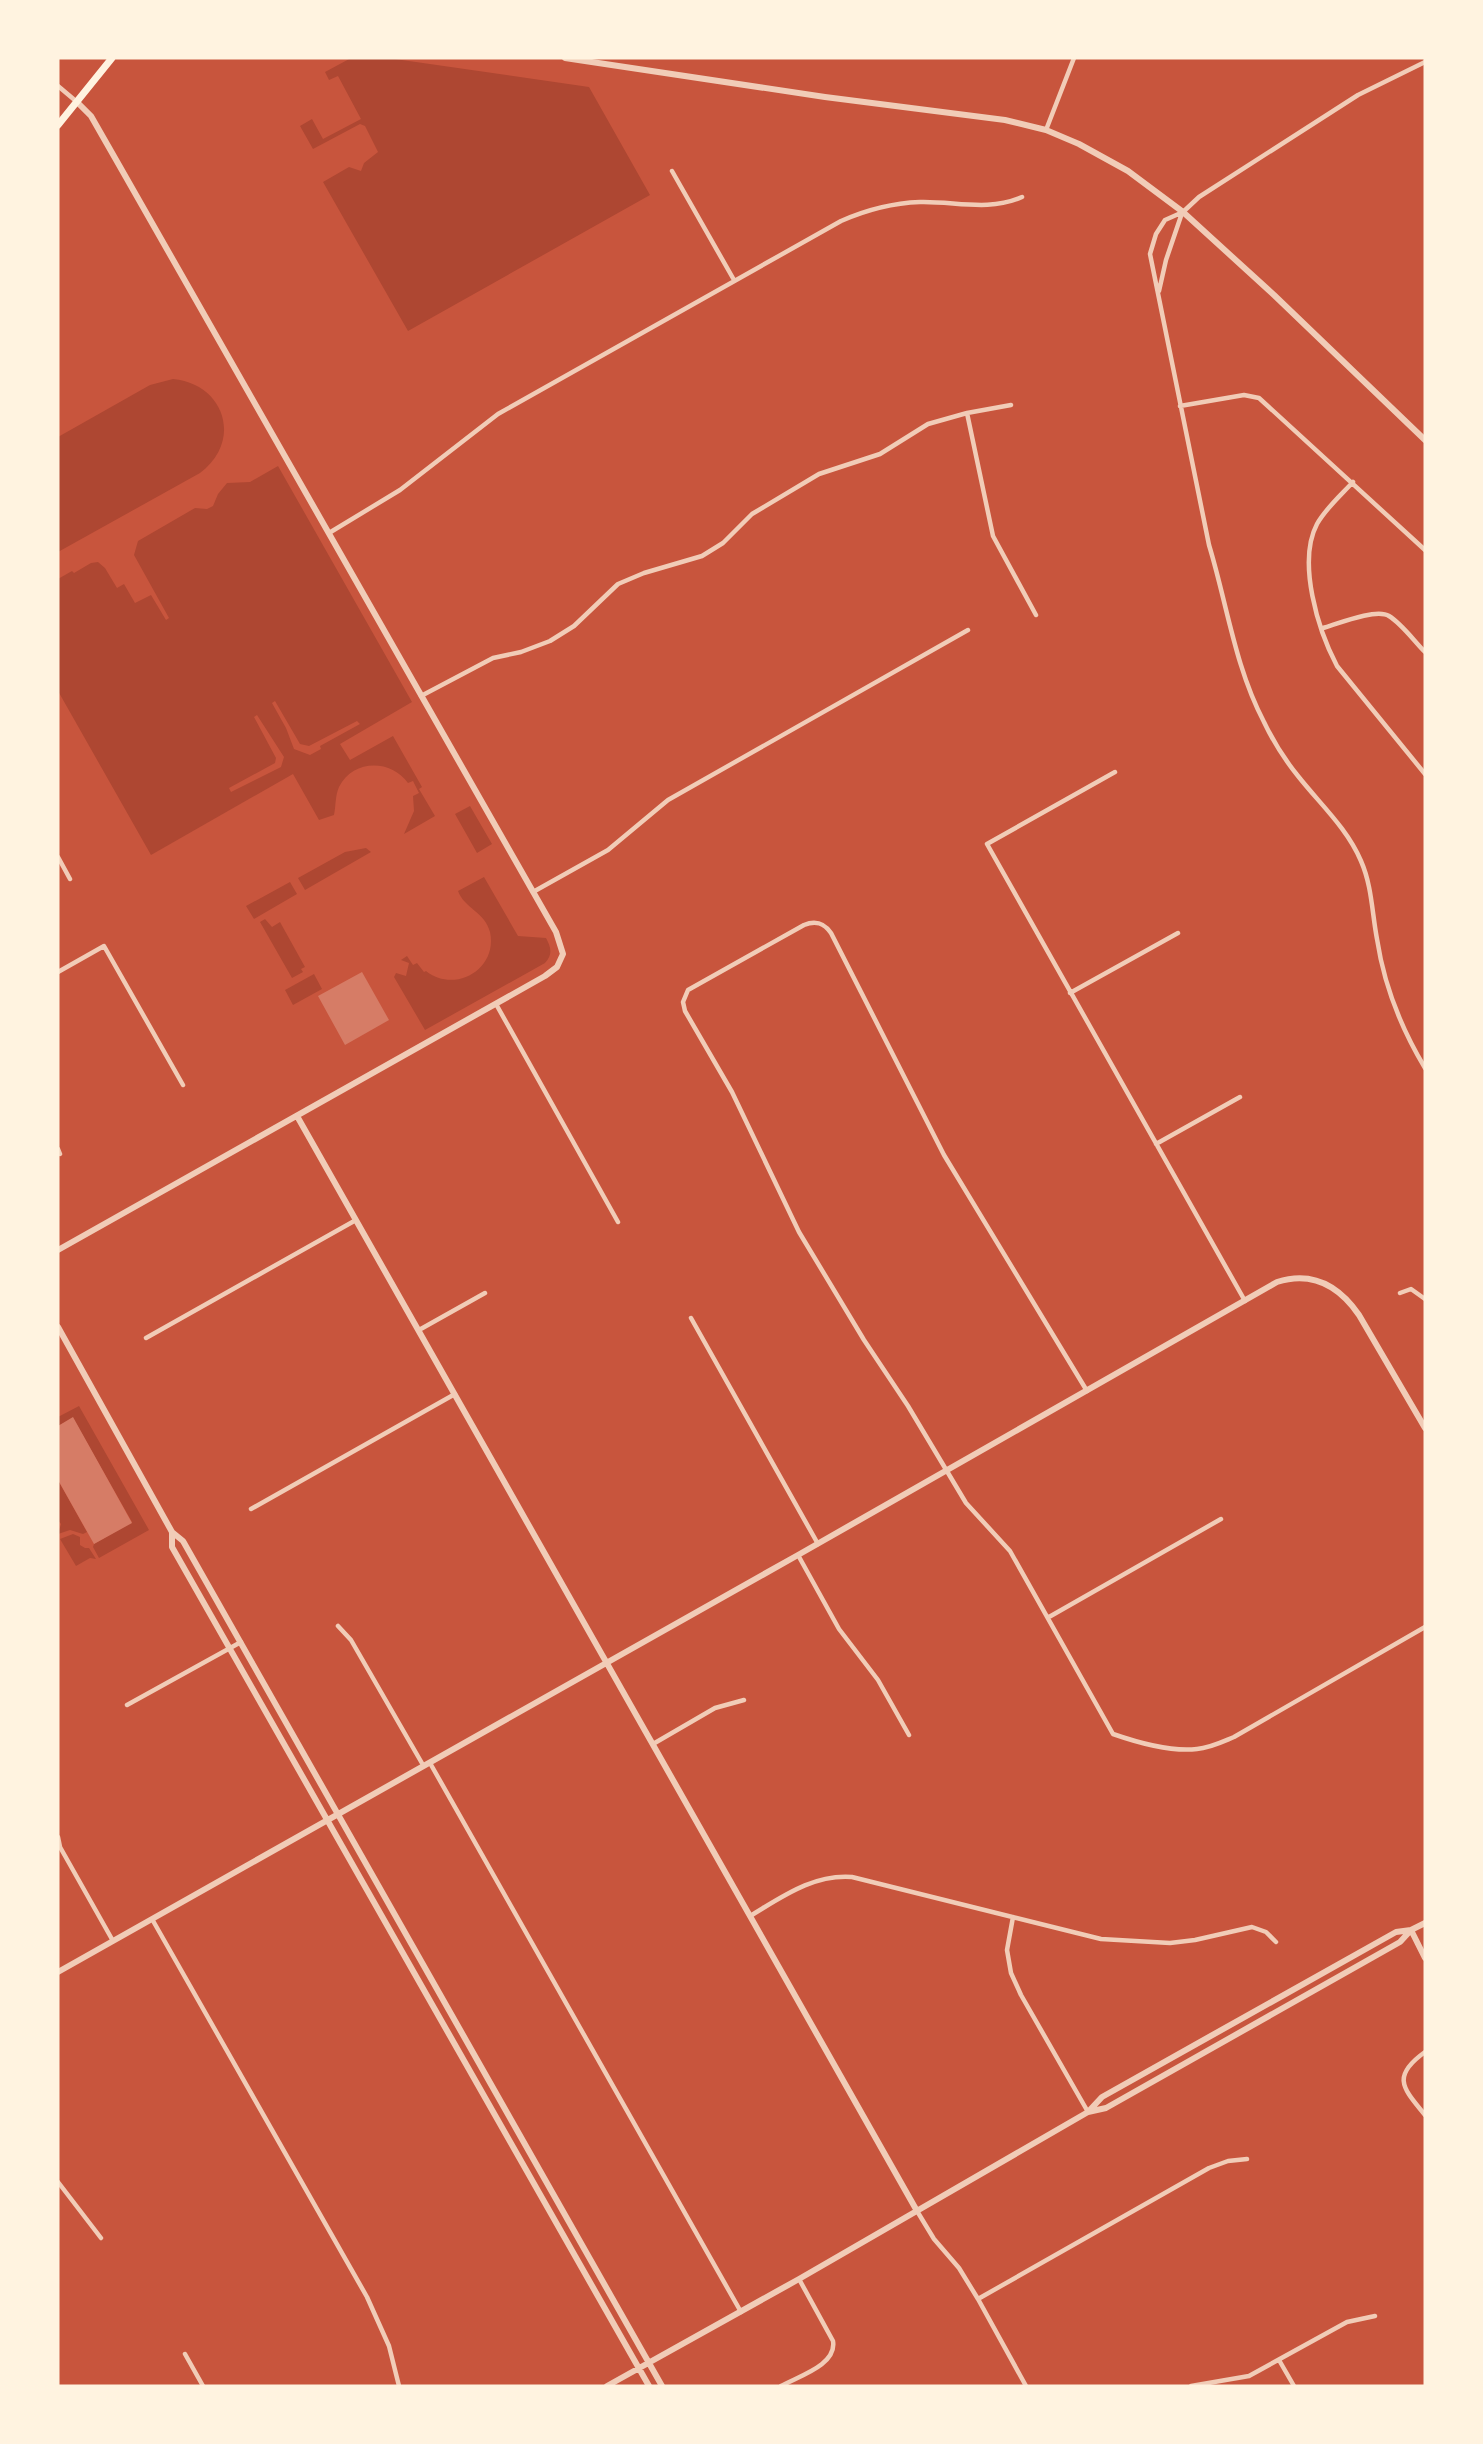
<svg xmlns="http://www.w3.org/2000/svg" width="1483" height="2444" font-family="Cabin,sans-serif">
  <rect width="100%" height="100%" fill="#c8553d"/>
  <!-- green -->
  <path fill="#ae4732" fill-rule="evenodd" d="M351,58H388L589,87L650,195L408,331L323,182L349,167L361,171L364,163L378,152L365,126L360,124L313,149L300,126L312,119L323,139L361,119L338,76L329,80L325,72Z
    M173,379C225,384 243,441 200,473L58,552V437L150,385Z
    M278,466L412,702L340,744L350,760L393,736L422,787L419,789L435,816L404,834L414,811L413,796L419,793L413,781L408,783C391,759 353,759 339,787C335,796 336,805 334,815L319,820L293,774L151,855L58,691V579L72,571L74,573L91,563L98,562L105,568L117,588L124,584L135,603L151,595L166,620L169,618L134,555L138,541L195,508L207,509L213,506L218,494L227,483L250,482ZM275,701L300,744L309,746L357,721L360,724L320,746L321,749L310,755L294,749L286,728L272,703ZM257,715L284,757L281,767L231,792L229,788L275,763L276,758L254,717Z
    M470,806L492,844L477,853L455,814Z
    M366,848L371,852L305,890L298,878L345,852Z
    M484,877L518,936L546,938C551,947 553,955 545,963L425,1030L394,977L396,973L406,976L409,963L401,960L407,956L413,965L417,963L424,972L426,971C455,994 498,969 490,932C485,912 464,908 458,891Z
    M290,882L297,894L254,919L246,906Z
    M265,919L272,927L280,922L305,967L301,969L303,972L292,978L260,922Z
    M314,974L322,989L293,1005L285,990Z
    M79,1406L149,1530L99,1558L93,1547L94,1544L132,1522L73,1418L58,1426V1417Z
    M58,1480L87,1532L83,1534L70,1530L58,1534L61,1524L58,1520Z
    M73,1534L80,1537V1545L85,1548H89L96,1559L90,1558L76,1566L60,1539Z"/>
  <!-- building -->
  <path fill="#d67c66" d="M362,972L389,1020L345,1045L318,996Z
    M73,1417L132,1523L94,1544L58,1480V1426Z"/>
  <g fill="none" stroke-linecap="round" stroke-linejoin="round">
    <!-- minor -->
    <path stroke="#f1ccb7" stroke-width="4.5" d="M1425,62L1358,95L1199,197L1183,212L1165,220L1156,234L1150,254L1209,545C1227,604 1235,667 1264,722C1273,741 1285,760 1298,776C1320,804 1347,828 1361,861C1372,886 1372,913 1377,939C1384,985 1401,1028 1425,1068
      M58,86L77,102
      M1046,130L1074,58
      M672,171L734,280
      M1159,291L1166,260L1182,213
      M1180,406L1244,395L1259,398L1425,550
      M967,413L993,536L1036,615
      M1353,482C1341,495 1326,508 1317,524C1297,562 1318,630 1337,666L1425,774
      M329,533L400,490L498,414L841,221C866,210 893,203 920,202C955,201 988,212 1022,197
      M1323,628C1337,624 1376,608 1389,616C1402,624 1414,641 1425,652
      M421,696L493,658L521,652L550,641L574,626L618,584L644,573L702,556L723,543L752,514L819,474L880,454L928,424L967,413L1011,405
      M1115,772L987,844L1245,1301
      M58,857L70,879
      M533,892L608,850L668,800L968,630
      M58,972L104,946L183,1085
      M1070,993L1178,933
      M496,1004L618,1222
      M1156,1144L1240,1097
      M58,1149L60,1154
      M1400,1293L1411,1289L1425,1299
      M691,1318L818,1544
      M419,1330L485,1293
      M146,1338L356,1220
      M1087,1391L944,1155L831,933C824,923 816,920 804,925L688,990L683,1002L685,1011L732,1092L799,1232L864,1340L908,1406L966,1503L1010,1551L1113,1734C1136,1742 1172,1752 1197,1749C1210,1748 1222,1742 1234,1737L1425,1627
      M251,1509L455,1394
      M798,1555L839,1629L878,1680L909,1735
      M1049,1617L1221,1519
      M338,1626L351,1640L423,1765
      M127,1705L241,1642
      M653,1744L715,1708L744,1700
      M430,1763L741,2312
      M58,1837L60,1847L113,1941
      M750,1916C782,1897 813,1874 852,1877L1101,1939L1170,1943L1195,1940L1252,1927L1266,1932L1276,1942
      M1013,1917L1007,1950L1011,1973L1021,1995L1088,2112
      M152,1919L367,2297L389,2346L399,2386
      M1425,2052C1390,2077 1404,2089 1425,2115
      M58,2182L101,2238
      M917,2211L934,2239L959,2268L978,2299L1026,2386
      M978,2299L1209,2168L1228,2161L1247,2159
      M185,2354L203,2386
      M1279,2360L1294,2386
      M781,2386C799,2376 837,2365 833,2341L799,2279
      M1191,2386L1249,2376L1347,2322L1375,2316"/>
    <!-- tertiary -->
    <path stroke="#f1ccb7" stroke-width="6" d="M565,58L825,97L1005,120L1046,130L1079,144L1128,171L1183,212L1274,295L1425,440
      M297,1116L917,2211
      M58,1250L545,976L557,967L563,954L556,932L115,158L91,116L77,102
      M58,1327L172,1532L183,1541L662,2386
      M172,1532V1547L649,2386
      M1411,1930L1425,1958
      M58,1972L798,1555L1277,1282C1312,1271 1339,1286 1359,1315L1425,1428
      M1088,2112L1102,2097L1396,1932L1411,1930
      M607,2386L799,2279L1088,2112L1106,2108L1400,1942L1411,1930L1425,1923"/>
    <!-- secondary -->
    <path stroke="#fff3e0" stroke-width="7" d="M58,125L112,58"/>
  </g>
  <!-- border -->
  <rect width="1483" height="2444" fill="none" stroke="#fff3e0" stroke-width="119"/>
</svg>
